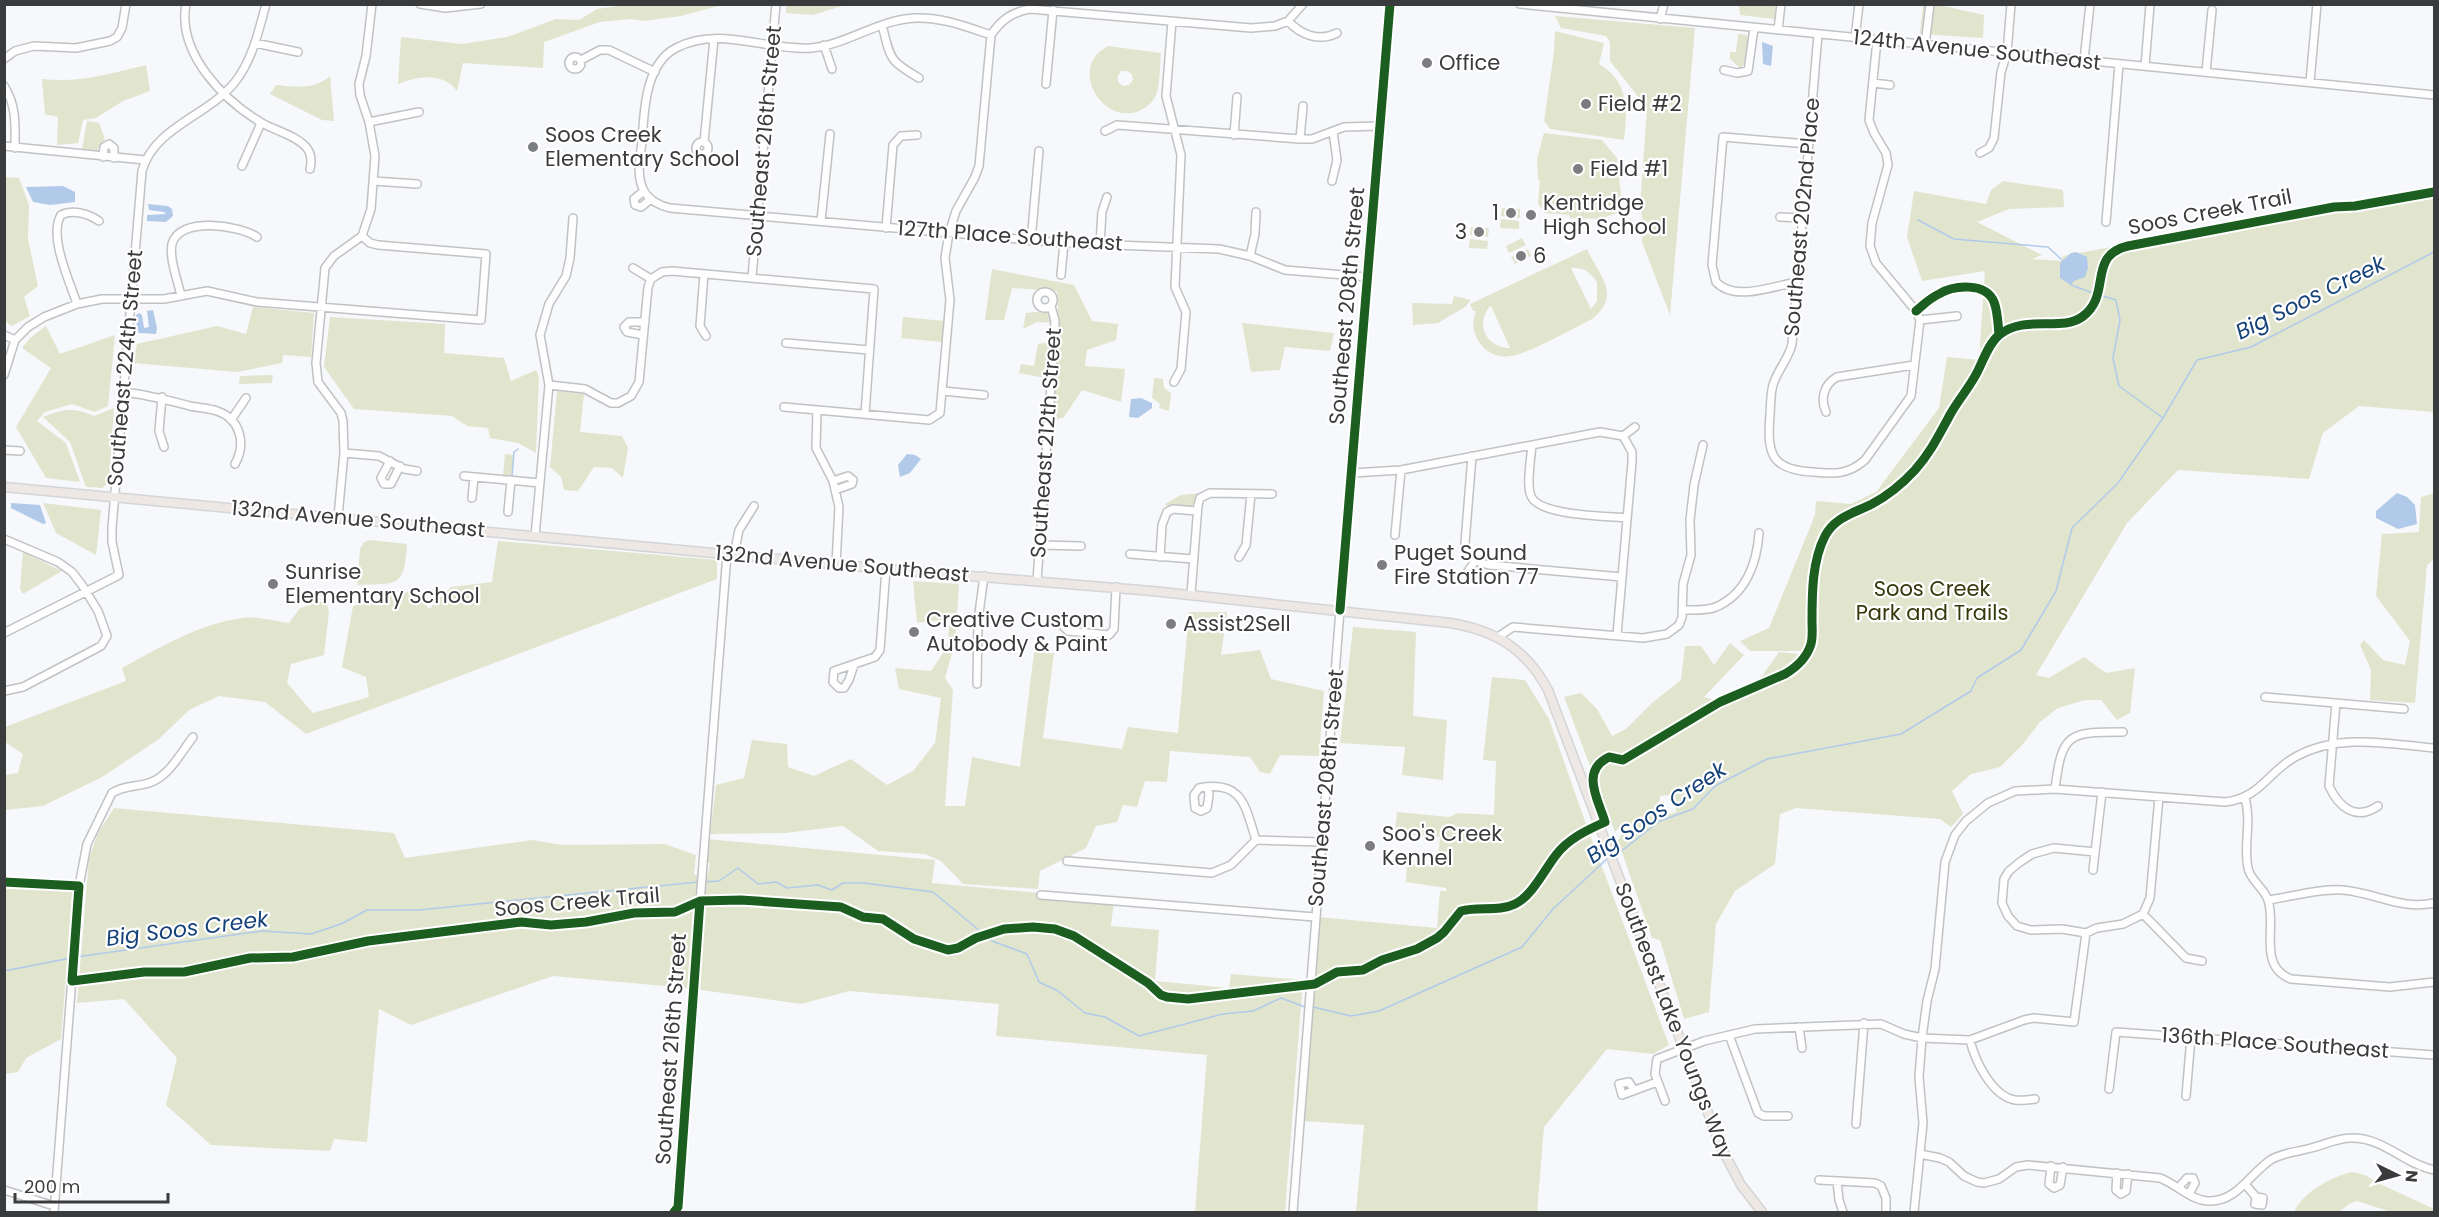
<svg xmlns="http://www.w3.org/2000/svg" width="2439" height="1217" font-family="Poppins,sans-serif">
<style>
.green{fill:#e1e5ce;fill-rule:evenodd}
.water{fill:#b1caea}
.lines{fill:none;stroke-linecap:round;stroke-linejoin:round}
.stream{stroke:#b1caea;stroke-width:1.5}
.minor-casing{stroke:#c0c2c4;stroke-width:10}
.major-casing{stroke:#d4d5d7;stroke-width:11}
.minor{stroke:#fefefe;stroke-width:7}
.major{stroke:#eee8e5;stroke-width:8}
.cycleway-casing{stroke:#fff;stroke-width:13}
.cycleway{stroke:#1b5e20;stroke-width:9}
.poi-dot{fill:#7c7d80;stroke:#fff;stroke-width:2}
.labels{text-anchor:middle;stroke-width:4.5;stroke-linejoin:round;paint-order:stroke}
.street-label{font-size:21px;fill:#3a3b3d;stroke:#fff}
.poi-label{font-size:21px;fill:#3a3b3d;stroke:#fff;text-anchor:start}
.park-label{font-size:21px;fill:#36380c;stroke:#fff}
.water-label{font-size:22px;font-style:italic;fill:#154279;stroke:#fff}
</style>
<rect width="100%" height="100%" fill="#f6f8fb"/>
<path class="green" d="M632,4L722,5L681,16L644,21L631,19L600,22L544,42L543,68L463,63L457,91C442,72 419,76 398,84L401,37L462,44L507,37L556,19L579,20L597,9Z
M786,5V4L845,5L813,15L786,13Z
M1739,5H1776L1775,19L1740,15Z
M1923,5H1939L1984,15L1983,38L1920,34Z
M1555,16L1695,28L1670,315L1642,242L1643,222L1640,207L1647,108L1610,61V42L1606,36L1561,28Z
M1555,31L1604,43L1599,64C1630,83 1627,109 1624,140L1550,129L1544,121L1554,52Z
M1738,34L1747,35L1748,38L1745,63L1740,68L1730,59V52H1736Z
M1108,46L1161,53C1160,64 1160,86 1156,95C1153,102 1146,108 1139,111C1107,124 1075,80 1097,54C1100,51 1105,48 1108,46ZM1121,71H1127L1132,74L1133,80L1129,85L1123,86L1118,82V76Z
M146,65L150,91L123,101L96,118L83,120L78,143L57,145L58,117L45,114L42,79C80,83 109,74 146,65Z
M330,76L334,121L322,120L270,94L276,85C295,87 315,90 330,76Z
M87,121L99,123L105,139L97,150L82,149Z
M1544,133L1602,140L1617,158L1621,196L1620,212L1599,219L1570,218L1569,215L1545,213L1538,204L1540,180H1538L1537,159Z
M5,177L19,178L29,205L28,239L38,286L24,297L30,316L12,326L5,321Z
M2003,181L2063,190L2064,207L2009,209L1977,222L2042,255L2032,259L2062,261L2063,256L2434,186V418L2433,412L2359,406L2323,433L2309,479L2178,470L2127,523L2036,675L2049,678L2084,657L2106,673L2135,668L2130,713L2117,720L2101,700H2085L2058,708L2040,722L2023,744L2000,767L1971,774L1952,791L1963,814L1951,827L1940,819L1796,808L1780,814L1775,864L1735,891L1716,924L1709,1012L1684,1019L1660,940L1652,938L1618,841L1625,827L1624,823L1615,832L1564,697L1581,693L1597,709L1612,736L1626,729L1652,703L1681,680L1685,646H1701L1714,665L1730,643L1744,655L1704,697L1719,701L1762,676L1779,652L1800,654L1801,651H1750L1740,641L1769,628L1815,515L1816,501L1851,504L1876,492L1939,408L1947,357L1979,360L1985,271L1922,281L1907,237L1914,191L1986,204L1991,190ZM1670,795L1677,812L1658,816L1660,796Z
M1502,208L1520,209V218L1501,216Z
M1501,219L1519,221V229L1500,228Z
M1471,227L1489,228L1488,237L1470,235Z
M1522,238L1526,245L1509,253L1506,246Z
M1470,239L1488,241L1487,249L1469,248Z
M1528,249L1531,256L1515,264L1511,257Z
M1587,249C1598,275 1623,294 1592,319C1574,328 1528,354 1511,356C1498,358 1486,353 1479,342C1472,331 1472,322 1476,311H1473L1470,304ZM1571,268C1583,267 1590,272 1597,282V301L1591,309ZM1490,306H1491L1510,348C1486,348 1475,324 1490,306Z
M992,269L1074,285L1092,321L1118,324L1116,340L1087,350L1085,366L1125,369L1121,402L1082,390L1064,417L1053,421L1055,380L1019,373L1021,364L1034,366L1038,344L1057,341L1058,323L1037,322L1023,329L1026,313L1058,310L1057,291L1012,288L1004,320H985Z
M1454,296L1471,300L1465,307L1438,323L1413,325L1412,303L1452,304Z
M253,307L314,313L311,357L283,355L282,363L237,372L133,363L137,344L217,326L246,334Z
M330,317L445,324L444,353L504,358L511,381L536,370L539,377L536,453L518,443L490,438L488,428L467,426L452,416L354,409L324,367Z
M903,317L944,321L942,342L901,338Z
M1242,323L1334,333L1330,351L1285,347L1280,370L1251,372Z
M46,326L60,354L115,335L108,406L95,412L72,404L45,412L37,421L66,443L80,482L46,478L16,427L51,368L22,348L31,337Z
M273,375L272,383L239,384L240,376Z
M1154,378L1163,379L1164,388L1171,393L1169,411L1159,408L1160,404L1152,398Z
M557,391L584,394L580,432L622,436L628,448L623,478L612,468L594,467L578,491L564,490L561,477L550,467Z
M114,408L109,482L102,488L86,487L70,442L43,417C64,409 73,407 94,416Z
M505,454L514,455L512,476L503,475Z
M1200,493L1192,506L1168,508L1165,504L1181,495Z
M2434,493V559L2427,565L2415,703L2370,700L2371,670L2360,645L2364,640L2383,660L2405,665L2410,641L2376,596L2382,534L2419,532L2421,497Z
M43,503L101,510L96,555L56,533Z
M370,540L407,544C404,589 398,583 357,585L360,549L364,542Z
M498,541L717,560V579L306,734L265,702L219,696L189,710L159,739L102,777L43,806L5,810V775L18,773L23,754L5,742V727L126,681L122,668C159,648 200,623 243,618C257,616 275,621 289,623L300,608L326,600L329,612L324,655L291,664L287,683L313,713L369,697L366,677L342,667L353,606L415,590L429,609L451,587L492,582Z
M23,552L62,571L23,594L20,589Z
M913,581L959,584L955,643L945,678L953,690L945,806H965L972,757L1020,767L1034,652L1054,653L1043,738L1122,749L1128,727L1178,733L1189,612H1227L1221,655L1260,650L1271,679L1324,691L1319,756L1280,755L1270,774L1260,772L1250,757L1170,751L1167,782L1145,781L1137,807L1123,805L1117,822L1096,826L1086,848L1040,871L1038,889L963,884L941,861L925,854L878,851L843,826L785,833L710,834L716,785L744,778L752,740L787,744L788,767L814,776L851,759L887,785L913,771L935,743L941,698L899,689L895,668L931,671L947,647L950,619L917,623Z
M1353,627L1416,632L1413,716L1447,720L1443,780L1402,775L1405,747L1340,743Z
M1492,677L1525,680L1549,719L1587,827L1669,1045L1653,1054L1607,1049L1544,1127L1537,1212H1356L1364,1125L1303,1121L1318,917L1437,928L1440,891H1446V888L1406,882L1407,864L1437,866L1440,837L1395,833L1397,812L1449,817L1458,813L1494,815L1496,761L1483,760Z
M114,808L394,833L405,858L532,840L563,845L665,844L696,855L694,875L708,874L710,863H705L707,839L935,860L932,883L1114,900L1111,926L1159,930L1155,981L1229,988L1231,974L1303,980L1285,1212H1195L1207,1055L996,1036L999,1004L849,991L801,1004L687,988L553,976L411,1025L379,1009L367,1142L334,1139L330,1151L211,1145L166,1105L177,1058L124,999L77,1003L89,858L98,833Z
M5,876L73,883L61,1039L26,1058L18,1072L5,1074Z
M2352,1172L2365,1175L2378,1183L2434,1209V1212H2391L2357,1201L2349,1204L2339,1212H2294C2303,1192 2331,1177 2352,1172Z"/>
<path class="water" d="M1762,42L1773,46L1771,66L1763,64Z
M63,186L75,192V202L50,205L33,202L26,187Z
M148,204L168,206L172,209L173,216L166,222L147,221V215L166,214L164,212L149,210Z
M2076,252L2087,257L2088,268L2085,277L2074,281L2071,285L2060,278V263L2071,253Z
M153,310L157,328L156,334L139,333L137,328L136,315L139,313L142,315L144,328L149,327L147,311Z
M1141,398L1152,403V408L1138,418L1129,417L1131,399Z
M907,454L915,455L921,459L910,473L900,477L898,465Z
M2397,493L2407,497L2415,505L2417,524L2398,529L2376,518V511Z
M11,503L40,505L46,523L43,524L11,508Z"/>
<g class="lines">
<path class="stream" d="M1918,220L1954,239L2048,247L2062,260
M2071,285L2093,293
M2103,296L2116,300L2120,320L2113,358L2119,386L2163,418
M512,476L514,452L518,449
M1616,855L1660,821L1693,809L1715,786L1767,759L1901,734L1971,691L1977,678L2021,650L2056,591L2072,528L2118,483L2163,418L2197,360L2251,347L2434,252
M703,882L719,881L738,868L758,884L776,882L787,888L818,885L832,890L843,883H864L933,892L992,941L1027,954L1039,982L1058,991L1085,1013L1105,1017L1139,1036L1223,1014L1253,1011L1281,998L1305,1007
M76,957L262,931L311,934L341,924L367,910H419L698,882
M4,971L71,958
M1313,1007L1351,1016L1379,1011L1522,947L1553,909L1608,858"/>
<g class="minor-casing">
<path id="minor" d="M186,4C177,53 223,100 262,123C276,131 295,135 306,147C312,154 312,161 310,169
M420,4L445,8L481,4
M1520,4L2434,95
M1660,19L1664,4
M1172,21L1166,96L1181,155L1175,287L1186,312L1181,369L1174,382
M1288,21L1303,4
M882,25C891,59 888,60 919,78
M1778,30L1781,4
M1337,33C1319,42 1301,35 1288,21L1275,26L1251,28L1030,9C1012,12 1001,20 991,35C967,27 942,17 916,18C879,19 847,45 811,48C766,51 719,25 676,48C645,64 644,111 642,142C640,158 636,176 644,191C649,200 660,206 670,208L1064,243L1219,249L1250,256L1285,270L1368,277
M1818,34L1792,344C1789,358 1779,368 1774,382C1770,391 1771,404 1770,414C1767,453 1770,470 1813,472C1834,474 1848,475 1865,460L1911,396L1920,320L1916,311L1876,263L1870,246L1872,223L1888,165L1886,153L1874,133L1869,120L1877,40
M1855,38L1859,4
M255,43L298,52
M824,45L832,69
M1925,45L1930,4
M569 63a6 6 0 1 1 12 0a6 6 0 1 1-12 0Z
M4,59L15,51L34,46L76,48L110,41L117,37L122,28L126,4
M581,60L600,50H609L655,72
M2084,60L2090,4
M2145,66L2150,5
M1724,70L1737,73L1748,71L1754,28
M2206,72L2212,10
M2310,82L2317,4
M1873,83L1890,85
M1046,84L1053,10
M4,86C17,106 15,126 15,148
M369,122L419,112
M1105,131L1117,125L1300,139H1312L1344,127L1380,126
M1234,135L1237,97
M1300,139L1303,106
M696 148a6 6 0 1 1 12 0a6 6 0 1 1-12 0Z
M704,142L714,39
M4,146L145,160
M1980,153L1989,148L1994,138L2001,72L2007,53L2011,4
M103,157L104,147L109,144L114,148V158
M242,166L261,123
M374,181L417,184
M1332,181L1337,160L1333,132
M644,191L634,199L635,205L641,207L651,199
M1780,217L1802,218
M821,221L830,134
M2106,222L2119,64
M886,228L893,145L901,136L917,135
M1031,241L1039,151
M1100,244L1102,212L1107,197
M1250,256L1255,234L1256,212
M633,268L651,279
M704,274L700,326L706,336
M1061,275L1064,243
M752,277L776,4
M651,279L662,272L672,271L874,289L865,414
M1797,282C1773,286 1735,302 1716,282L1712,265L1723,137L1808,144
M1037 300a8 8 0 1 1 16 0a8 8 0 1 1-16 0Z
M181,296C178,281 169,259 172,244C179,216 239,225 257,237
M77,304C70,282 48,236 61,215C73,209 89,214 99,221
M1920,320L1957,316
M4,335L15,340
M643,335L627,332L624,327L629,322H645
M786,343L869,350
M4,375L15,340L28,327L44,317L77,304L102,299H164L207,291L257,302L481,320L486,254L378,245L370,243L362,236
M549,385L585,389L611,403H618L631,396L639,382L648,287L651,279
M943,391L984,395
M122,392C146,394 167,400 190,406C199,408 209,408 217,411C241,419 246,444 235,464
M162,397L159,431L164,447
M784,407L929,420L940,413L950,300L945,258L949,233L956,211L975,177L979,166L991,35
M817,410L816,448L833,481L839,507L836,564
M1826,412C1820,399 1824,384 1837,377L1914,365
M231,420L246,398
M1623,436L1635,427
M1532,445C1531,458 1526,485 1531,496C1539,516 1606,516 1627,518
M4,450L20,451
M344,453L379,456L404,469L417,471
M390,461L381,478L384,484H391L400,466
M1352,473L1401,470L1600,432L1623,436
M464,476L540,483
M833,481L848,476L853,480L852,484L835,490
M472,498L474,477
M508,512L511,480
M338,517L344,453L343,421L341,413L318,382L316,363L325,268L334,256L362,236L371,209L375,156L369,122L360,95L359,84L366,56L372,4
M1395,535L1401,470
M535,536L549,385L540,335L549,304L566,276L570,258L573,218
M4,539L58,562L72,572L82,585L98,611L107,636L101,646L23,687L4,691
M1040,545L1081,546
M1130,554L1193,559
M734,555L739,530L754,506
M1160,557L1162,525L1167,512L1173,509L1197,511
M1239,557L1246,545L1251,494
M1475,561L1489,565L1622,577
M1464,577L1475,561L1467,553L1465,543L1472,456
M1037,581L1053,358L1055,321L1051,306
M1191,594L1198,505L1200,498L1210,493L1272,494
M1683,610C1694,610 1706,611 1716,607C1746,594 1757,563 1759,533
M1063,626L1068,631L1109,635L1114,629L1116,587
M4,633L119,575L112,542V528L142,171C154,127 208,116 235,82C252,61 259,30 266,4
M1617,635L1632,462V452L1623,436
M1498,637L1513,627L1643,638L1667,634L1679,625L1682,617L1683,584L1691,555L1690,520L1694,485L1703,445
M854,665L849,680L844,688H839L833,682L834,671L875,657L880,650L886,569
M977,684L978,621L984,576
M2265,697L2404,709
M2336,703L2329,786C2339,808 2356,821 2378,806
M1208,787L1209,795L1207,808L1201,811L1195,808L1194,795L1199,788C1243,780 1245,806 1256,840
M2055,789C2062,733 2068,732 2123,732
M2245,798C2252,822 2243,845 2248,868C2250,880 2264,888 2268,900C2277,926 2257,966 2291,979L2390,987L2434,982
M1256,840L1321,842
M2095,852L2054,848L2032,854L2020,862L2009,871L2004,879L2002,903L2008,916L2017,926L2031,930L2062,929L2086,933L2097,928L2123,924L2143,914L2150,898L2159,797
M1067,861L1212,873L1231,865L1256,840
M2093,870L2102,792
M1041,895L1315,917
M2268,900C2290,897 2321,888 2343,890C2376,893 2400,910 2434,903
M2143,914L2186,958L2202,961
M1799,1027L1802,1048
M1729,1035L1758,1113L1764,1116H1788
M1970,1040C1975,1061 1992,1096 2015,1100C2022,1101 2029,1100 2035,1099
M2109,1089L2116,1032L2434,1055
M1634,1090L1629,1082L1619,1084L1622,1095L1657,1082
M2186,1096L2191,1037
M1665,1101L1655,1074L1657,1059L1704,1041L1755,1029L1881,1024L1904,1034L1922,1038L1970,1040L2024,1020L2034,1018L2074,1022L2086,933
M1856,1124L1864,1023
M1920,1154L1940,1158L1949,1162L1964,1176L1977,1182L1984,1183L1999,1179L2016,1167L2028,1165L2160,1178C2176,1184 2192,1201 2209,1201C2237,1202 2251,1172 2272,1159C2285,1152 2298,1152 2311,1148C2324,1145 2337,1138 2351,1138C2383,1137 2404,1164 2434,1170
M2051,1166L2049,1184L2054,1188L2060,1185L2063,1167
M2117,1173L2116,1190L2121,1194L2126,1191L2128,1174
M1819,1180L1875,1183L1881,1186L1886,1198V1212
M1837,1181L1839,1200L1843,1212
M2245,1184L2256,1197L2263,1198L2262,1205L2255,1204L2256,1197
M2179,1187L2187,1178H2193L2195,1183L2189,1194
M4,1190L54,1206
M677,1200L727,554
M54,1212L79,886L87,844L112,793C123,786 133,787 145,784C167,780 180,754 193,737
M1293,1212L1340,610
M1914,1212L1923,1123L1919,1077L1922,1038L1927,1001L1935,969L1945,862L1955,835L1966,821L1988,803L2015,791L2055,789L2225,802C2261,798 2268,771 2297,756C2340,733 2389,744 2434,748"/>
</g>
<g class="major-casing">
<path id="major" d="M4,487L886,569L1152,591L1450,623C1495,630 1526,649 1548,690L1721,1147L1741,1185L1762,1212
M1340,610L1390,4"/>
</g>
<use href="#minor" class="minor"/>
<use href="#major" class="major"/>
<g class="cycleway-casing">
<path id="cycleway" d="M1916,311C1923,305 1930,298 1939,294C1954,285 1986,282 1994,302C1998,312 1998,325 1999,335
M1340,610L1390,4
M4,882L79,886L72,981L144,972H184L250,958L293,957L368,941L521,922L551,925L586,922L634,913L675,912L700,901L741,900L841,907L863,917L883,919L914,939L948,950L958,948L976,938L1004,929L1033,927L1055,929L1074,936L1148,983L1161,995L1167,997L1188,999L1315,984L1337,972L1363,970L1382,960L1417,949L1437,938L1444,932L1461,911C1478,906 1499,912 1515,904C1532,896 1545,869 1556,855C1568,839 1587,830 1605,822C1598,799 1580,771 1609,757L1623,760L1720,702L1785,674C1797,667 1807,657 1811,644C1813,636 1812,629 1812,621C1812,594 1812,561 1825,536C1835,517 1854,513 1872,504C1887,496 1904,482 1915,470C1931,452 1940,433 1951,413C1958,401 1967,390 1974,378C1982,365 1987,345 1999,335C2025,314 2061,332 2082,317C2113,295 2086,256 2128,246L2334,207L2355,206L2434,192
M674,1212L678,1207L700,901"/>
</g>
<use href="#cycleway" class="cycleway"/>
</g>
<g class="poi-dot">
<circle cx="1427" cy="63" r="6"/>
<circle cx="1586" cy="104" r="6"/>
<circle cx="533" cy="147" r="6"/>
<circle cx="1578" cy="169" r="6"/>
<circle cx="1511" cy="213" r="6"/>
<circle cx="1531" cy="215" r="6"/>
<circle cx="1479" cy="232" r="6"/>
<circle cx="1521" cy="256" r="6"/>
<circle cx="1382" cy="565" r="6"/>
<circle cx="273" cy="584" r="6"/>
<circle cx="1171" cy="624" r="6"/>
<circle cx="914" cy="632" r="6"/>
<circle cx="1370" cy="846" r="6"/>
</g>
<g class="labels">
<g class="street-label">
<text transform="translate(1977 50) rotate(6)" y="7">124th Avenue Southeast</text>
<text transform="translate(764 141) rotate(-85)" y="7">Southeast 216th Street</text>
<text transform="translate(2210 212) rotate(-11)" y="7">Soos Creek Trail</text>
<text transform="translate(1802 217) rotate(-85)" y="7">Southeast 202nd Place</text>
<text transform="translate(1010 236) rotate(4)" y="7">127th Place Southeast</text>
<text transform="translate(1347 306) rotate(-85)" y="7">Southeast 208th Street</text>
<text transform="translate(125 368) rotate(-85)" y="7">Southeast 224th Street</text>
<text transform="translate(1046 443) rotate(-86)" y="7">Southeast 212th Street</text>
<text transform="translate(358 519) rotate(5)" y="7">132nd Avenue Southeast</text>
<text transform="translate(842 564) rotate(5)" y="7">132nd Avenue Southeast</text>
<text transform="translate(1326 788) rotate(-85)" y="7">Southeast 208th Street</text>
<text transform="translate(577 902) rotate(-5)" y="7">Soos Creek Trail</text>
<text transform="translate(1674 1021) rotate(69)" y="7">Southeast Lake Youngs Way</text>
<text transform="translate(2275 1043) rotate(4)" y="7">136th Place Southeast</text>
<text transform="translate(671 1049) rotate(-86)" y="7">Southeast 216th Street</text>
</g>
<g class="poi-label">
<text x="1439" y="70">Office</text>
<text x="1598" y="111">Field #2</text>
<text x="545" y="142">Soos Creek<tspan x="545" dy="24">Elementary School</tspan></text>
<text x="1590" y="176">Field #1</text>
<text x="1543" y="210">Kentridge<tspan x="1543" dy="24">High School</tspan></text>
<text x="1499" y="220" text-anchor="end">1</text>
<text x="1467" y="239" text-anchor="end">3</text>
<text x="1533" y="263">6</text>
<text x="1394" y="560">Puget Sound<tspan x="1394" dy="24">Fire Station 77</tspan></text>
<text x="285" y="579">Sunrise<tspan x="285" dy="24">Elementary School</tspan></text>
<text x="926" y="627">Creative Custom<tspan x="926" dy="24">Autobody &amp; Paint</tspan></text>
<text x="1183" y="631">Assist2Sell</text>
<text x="1382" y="841">Soo's Creek<tspan x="1382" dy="24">Kennel</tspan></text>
</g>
<g class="park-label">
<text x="1932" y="596">Soos Creek<tspan x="1932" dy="24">Park and Trails</tspan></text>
</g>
<g class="water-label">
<text transform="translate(2310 297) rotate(-26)" y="8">Big Soos Creek</text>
<text transform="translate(1656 812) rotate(-34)" y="8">Big Soos Creek</text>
<text transform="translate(187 928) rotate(-7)" y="8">Big Soos Creek</text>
</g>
</g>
<rect width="2439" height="1217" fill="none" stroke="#3a3b3d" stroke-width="12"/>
<g transform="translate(2397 1175) rotate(95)" stroke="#ffffff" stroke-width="4.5" paint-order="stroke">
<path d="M0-4.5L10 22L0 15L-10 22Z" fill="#3a3b3d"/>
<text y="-9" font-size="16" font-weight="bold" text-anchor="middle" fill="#3a3b3d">N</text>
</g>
<path d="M15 1193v9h153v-9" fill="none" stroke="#3a3b3d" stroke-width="3"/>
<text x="24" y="1193" font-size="18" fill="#3a3b3d" stroke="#ffffff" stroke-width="4.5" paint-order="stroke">200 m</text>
</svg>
